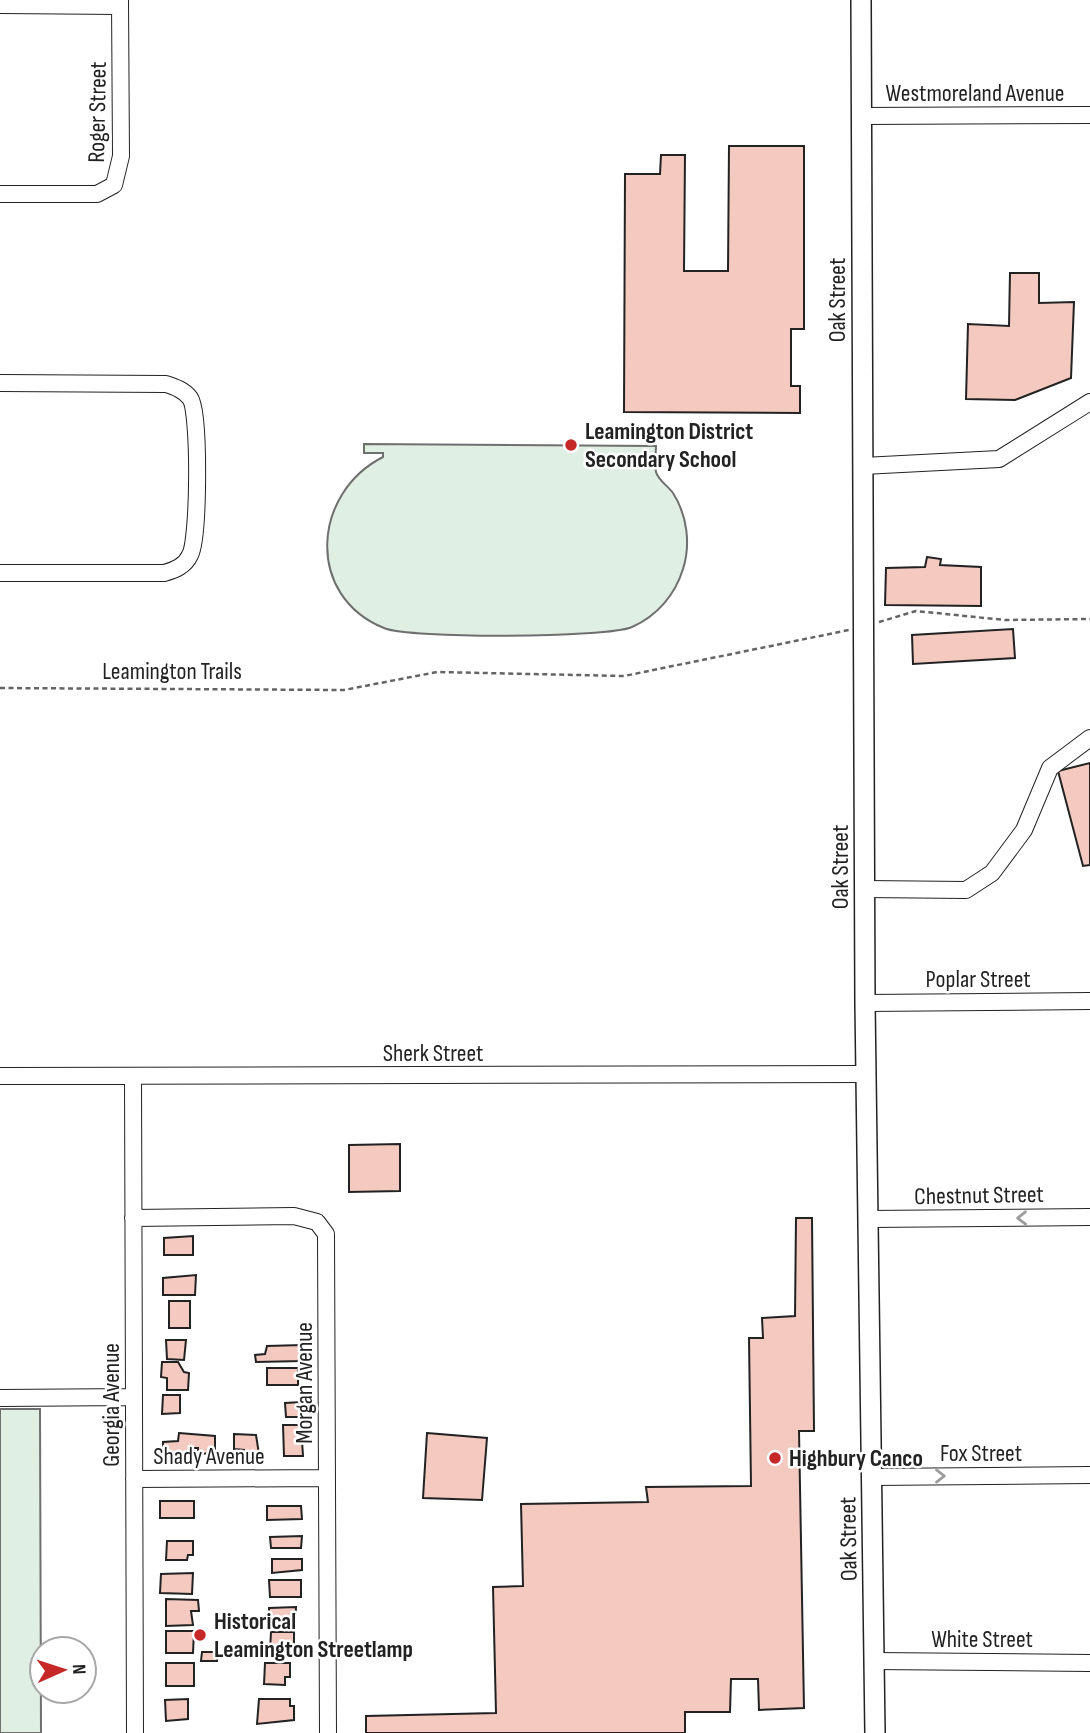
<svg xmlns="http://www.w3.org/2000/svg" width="1090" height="1733" font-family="'Sofia Sans Condensed',sans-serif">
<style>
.green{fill:#e0efe3;stroke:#6f6f6f;stroke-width:2}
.building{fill:#f3c9c0;stroke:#222;stroke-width:2}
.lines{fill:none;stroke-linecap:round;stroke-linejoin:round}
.minor-casing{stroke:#222;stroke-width:18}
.major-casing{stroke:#222;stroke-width:22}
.path{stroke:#646464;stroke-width:2.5;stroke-dasharray:5 3.5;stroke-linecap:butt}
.minor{stroke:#fff;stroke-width:16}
.major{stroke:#fff;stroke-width:19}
.oneway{stroke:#9c9c9c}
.poi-dot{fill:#c62828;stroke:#fff;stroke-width:2.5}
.labels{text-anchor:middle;stroke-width:5;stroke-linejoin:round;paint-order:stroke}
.street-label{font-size:24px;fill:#222;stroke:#fff}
.poi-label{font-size:24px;font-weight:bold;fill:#222;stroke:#fff;text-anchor:start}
</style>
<rect width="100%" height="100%" fill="#fff"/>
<path class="green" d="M364,444L656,446C656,453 654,465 656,472C658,480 668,486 673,493C687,515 691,544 683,569C675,595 657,616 632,627C607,638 409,639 384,628C305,596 312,493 383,457V453H364Z
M0,1409H40L41,1733H0Z"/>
<path class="building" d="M729,146H804V329H791V386H800V413L624,412L625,174H660L661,155H685L684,271H728Z
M1010,273H1039V303L1074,302L1071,378L1015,400L966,399L968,324L1009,326Z
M927,557L941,559L940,565L981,567V606L885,605L886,568L925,567Z
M1013,629L1015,658L913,664L912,635Z
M1090,763V865L1083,866L1058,771Z
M400,1144V1191L349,1192V1145Z
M796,1218H812L814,1431H799L804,1708L759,1710L758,1679H731L730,1712H685V1733H366V1716L496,1713L493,1587L523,1586L521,1504L648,1502L646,1487L751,1486L749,1338H763L762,1318L795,1316Z
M796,1218H812L814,1431H799L804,1708L759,1710L758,1679H731L730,1712H685V1733H366V1716L496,1713L493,1587L523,1586L521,1504L648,1502L646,1487L751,1486L749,1338H763L762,1318L795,1316Z
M193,1236V1255H164V1238Z
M196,1275L195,1295H163V1278Z
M169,1301H190V1328H169Z
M166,1340H186L184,1360L167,1359Z
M302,1345V1361L256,1362L255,1355L265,1354L267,1346Z
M162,1362H178L184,1372L189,1373L188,1390H167V1378L161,1377Z
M267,1368H298V1385H267Z
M163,1395H180V1413L162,1414Z
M302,1402V1417H286L285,1403Z
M283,1425H301L303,1456H284Z
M179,1433L215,1436V1453L198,1454V1448H193L192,1454L163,1453V1442L178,1441Z
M427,1433L487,1438L482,1500L423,1498Z
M234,1434L256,1435L259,1454L255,1460H245L244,1450L234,1449Z
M160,1501H194V1518H160Z
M267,1506H301L302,1519L267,1520Z
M302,1536L301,1548H271L270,1537Z
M167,1541H193V1555H188L187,1560H166Z
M272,1559H302V1570L272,1573Z
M193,1573L192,1594L160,1593L161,1574Z
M269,1580H301V1597H270Z
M166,1599L198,1600L199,1611H191L193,1625L166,1626Z
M296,1607L295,1626H269V1608Z
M166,1631H194L193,1653H166Z
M271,1632H294V1650H270Z
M202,1652H217V1661H201Z
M166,1663H194V1686H166Z
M265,1663H290V1677H285V1685L264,1684Z
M188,1699V1719L166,1721L165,1700Z
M259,1699H290V1706H294V1720L257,1724Z"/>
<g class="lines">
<g class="minor-casing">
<path id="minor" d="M0,5L120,6
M861,116L1090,115
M0,194H97L114,185L121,156L120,0
M0,383L166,384C175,387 184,390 190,398C200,411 199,539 190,555C185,566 175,570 164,573H0
M863,466L999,459L1090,402
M865,889L966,890L992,873L1024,830L1050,768L1090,738
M865,1003L1090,1001
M0,1076L866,1074
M133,1076L135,1733
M133,1218L294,1216L317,1222L326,1234L328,1733
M868,1219L1090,1217
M0,1398L134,1397
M872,1477L1090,1475
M134,1479L327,1478
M874,1661L1090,1663"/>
</g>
<g class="major-casing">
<path id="major" d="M861,0L865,1003L875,1733"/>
</g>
<path class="path" d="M879,622L916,611L1005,620L1090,619
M0,688L344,690L437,672L624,676L849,630"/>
<use href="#minor" class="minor"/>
<use href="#major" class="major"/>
</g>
<defs><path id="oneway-chevron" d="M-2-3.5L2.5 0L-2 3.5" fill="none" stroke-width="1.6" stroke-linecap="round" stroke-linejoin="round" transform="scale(1.75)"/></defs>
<g class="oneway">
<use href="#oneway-chevron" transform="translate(1022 1218) rotate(179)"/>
<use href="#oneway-chevron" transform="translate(940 1476)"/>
</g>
<g class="poi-dot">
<circle cx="571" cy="445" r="7"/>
<circle cx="775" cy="1458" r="7"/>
<circle cx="200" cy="1635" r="7"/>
</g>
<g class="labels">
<g class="street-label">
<text x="975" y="101">Westmoreland Avenue</text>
<text transform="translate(97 112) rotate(-89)" y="8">Roger Street</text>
<text transform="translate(837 300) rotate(-90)" y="8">Oak Street</text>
<text x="172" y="679">Leamington Trails</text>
<text transform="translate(840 867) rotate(-90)" y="8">Oak Street</text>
<text x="978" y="987">Poplar Street</text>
<text x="433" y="1061">Sherk Street</text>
<text transform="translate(979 1195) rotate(-1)" y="8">Chestnut Street</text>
<text transform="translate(304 1383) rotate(-90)" y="8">Morgan Avenue</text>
<text transform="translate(111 1405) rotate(-90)" y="8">Georgia Avenue</text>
<text x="981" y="1461">Fox Street</text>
<text x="209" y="1464">Shady Avenue</text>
<text transform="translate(848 1539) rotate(-91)" y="8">Oak Street</text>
<text x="982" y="1647">White Street</text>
</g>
<g class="poi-label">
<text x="585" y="439">Leamington District<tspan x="585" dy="28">Secondary School</tspan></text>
<text x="789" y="1466">Highbury Canco</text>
<text x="214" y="1629">Historical<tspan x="214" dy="28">Leamington Streetlamp</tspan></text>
</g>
</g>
<g transform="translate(63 1670) rotate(87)"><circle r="33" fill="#ffffff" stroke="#a7a7a7" stroke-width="2"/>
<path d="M0-5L12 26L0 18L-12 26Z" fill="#c62828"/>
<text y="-10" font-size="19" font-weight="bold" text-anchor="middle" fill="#222222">N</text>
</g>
</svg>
